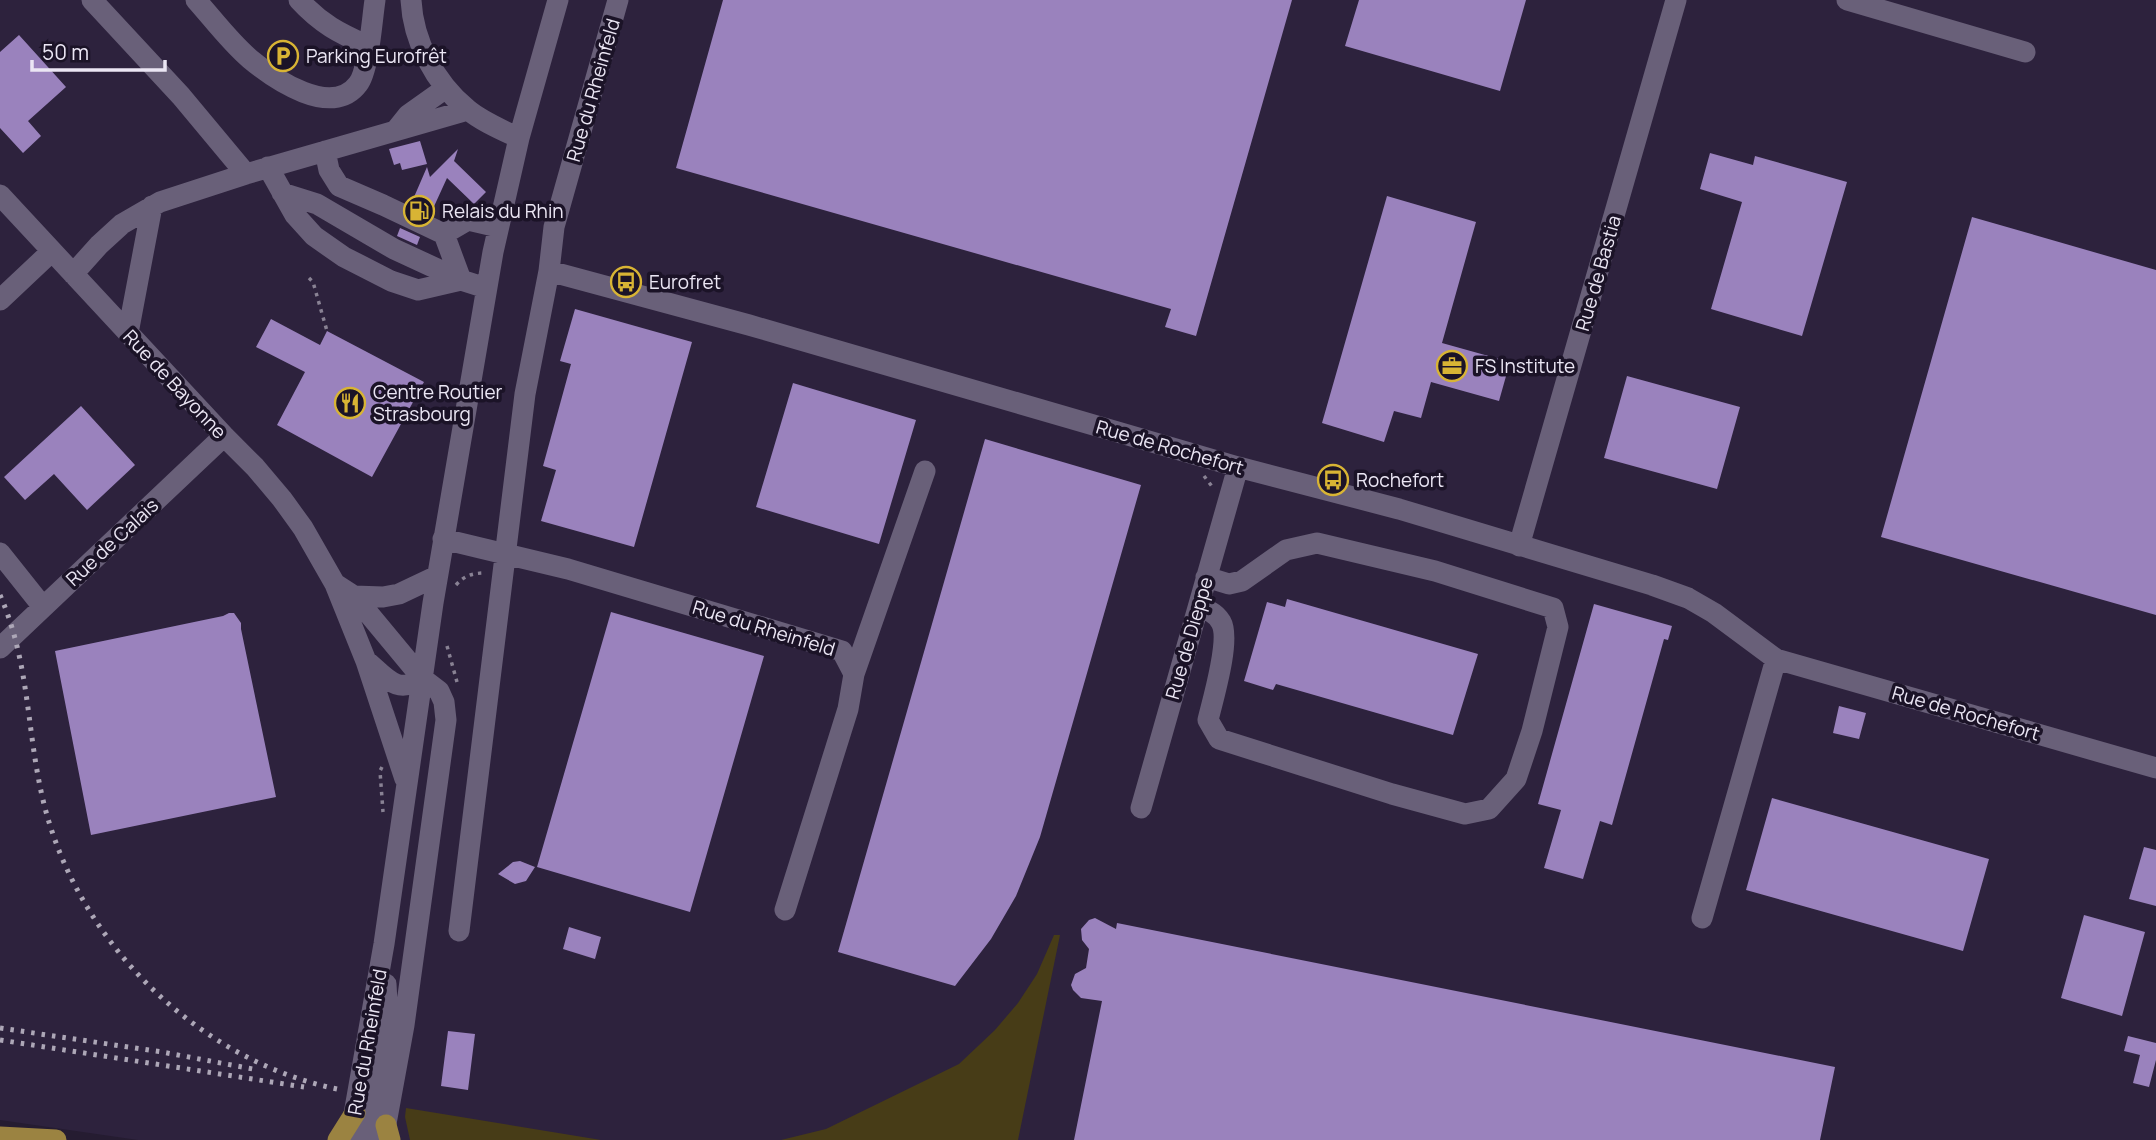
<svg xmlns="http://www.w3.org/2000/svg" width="2156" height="1140" font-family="Manrope,sans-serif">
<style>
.built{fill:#2d223d}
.green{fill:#473c17}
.building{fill:#9a82bd}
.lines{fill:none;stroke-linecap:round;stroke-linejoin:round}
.path{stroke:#898294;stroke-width:3.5;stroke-dasharray:3.5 5;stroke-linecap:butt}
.minor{stroke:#696079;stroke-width:21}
.major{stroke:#9b8341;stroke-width:21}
.rail{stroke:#ada7b7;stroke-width:5;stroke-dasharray:3.5 7;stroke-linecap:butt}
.labels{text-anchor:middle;stroke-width:7;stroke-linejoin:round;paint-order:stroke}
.poi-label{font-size:19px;fill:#ebe6f4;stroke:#1b1327;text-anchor:start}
.street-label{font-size:19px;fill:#ebe6f4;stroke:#1b1327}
</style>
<rect width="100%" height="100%" fill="#251c31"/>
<path class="built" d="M0,0H2156V1140H138L0,1120Z"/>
<path class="green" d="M1054,935H1060L1018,1140H781L826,1129L959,1064L995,1030L1018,1003L1037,974Z
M406,1108L601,1140H410L405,1117Z"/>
<path class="building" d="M723,0H1292L1196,336L1165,327L1171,309L676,168Z
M1359,0H1526L1500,91L1345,46Z
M19,35L66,87L28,121L41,136L23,153L0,128V52Z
M420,141L427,164L402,170L400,163L394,165L389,149Z
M458,149L454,161L486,192L474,204L447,178L431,213L411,204L427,167L430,177Z
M1710,153L1753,165L1755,156L1847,182L1802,336L1711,309L1742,202L1700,189Z
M1387,196L1476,222L1442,343L1510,362L1499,401L1431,382L1421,418L1394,411L1384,442L1322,423Z
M1972,217L2156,270V615L1881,537Z
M400,228L420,237L417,245L397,236Z
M575,309L692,342L634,547L541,521L556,470L543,466L571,364L560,361Z
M271,319L320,345L327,331L424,382L372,477L277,425L305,372L256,347Z
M1627,376L1740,407L1717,489L1604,458Z
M793,383L916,420L879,544L756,507Z
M81,406L135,465L87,510L54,474L25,500L4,477Z
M985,439L1141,485L1040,837L1016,896L991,939L955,986L838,952Z
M1287,599L1478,654L1453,735L1276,684L1273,690L1244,681L1267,602L1285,607Z
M1594,604L1672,626L1668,640L1664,639L1612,825L1600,821L1583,879L1544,868L1561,810L1538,804Z
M611,612L764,656L690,912L537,867Z
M229,613H234L241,623V629L276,797L91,835L55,651L223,616Z
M1839,706L1866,713L1859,739L1833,733Z
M1772,798L1989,859L1963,951L1746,890Z
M2144,847L2156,850V906L2129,899Z
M520,861L535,867L526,881L515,884L498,874L513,862Z
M2084,915L2145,932L2122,1016L2061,998Z
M1095,918L1116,929L1117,923L1835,1067L1820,1140H1074L1102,1001L1081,998L1073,990L1071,985L1075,974L1086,968L1089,949L1082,940L1081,929L1089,920Z
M569,927L601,937L595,959L563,949Z
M448,1031L475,1034L468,1090L441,1086Z
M2128,1036L2156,1043V1060L2149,1087L2133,1083L2140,1055L2124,1051Z"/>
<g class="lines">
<path class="path" d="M309,278L313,282L327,331
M1204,476L1214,489
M456,585C465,575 473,573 486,573
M447,646L457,682
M382,767L380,771L383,812"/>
<path class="minor" d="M92,0L181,96L246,174
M196,0C213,19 230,42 250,59C274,79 332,119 358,84C369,70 372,19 375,0
M299,0C321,24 339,33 368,46
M411,0C413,41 435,83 467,109C481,121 502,130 519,138
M1847,0L2025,52
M396,130L408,115L446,88
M325,151L329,170L339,186L383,205L444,234L461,280
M268,167L295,215L314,236L344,257L391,281L418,290L461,280L486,288
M282,193L317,204L394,249L461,280
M0,195L224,436L255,467L282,499L303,528L335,584L366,661L405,779
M444,234L468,220L498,227
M549,271L749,325L1238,467L1399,509L1652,585L1688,598L1714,613L1776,659L2156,768
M73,274L99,245L122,224L160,202L246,174L468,110
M0,300L52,251
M128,333L152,206
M443,539L568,569L842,651L854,674L848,709L785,910
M1519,546L1676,0
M0,553L43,607
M337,585L354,596L422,678L439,691L444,702L446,720L404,1025L383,1140
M354,596L383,597L399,594L437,576
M1198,608C1208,610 1215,612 1221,622C1231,639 1213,699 1208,720L1219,739L1392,794L1465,814L1489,809L1516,779L1532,731L1558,627L1553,608L1435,571L1317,543L1286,550L1242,581L1229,584L1206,577
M0,648L224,436
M369,663C387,679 398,695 422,678
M854,674L925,471
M1141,808L1238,467
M1702,918L1776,659
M459,931L525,394L549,271L554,227L618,0
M351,1131L384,944L433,603L493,252L519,138L558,0
M367,1140L388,1021L386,984"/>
<path class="major" d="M386,1125L390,1140
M0,1137L56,1140
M338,1140L355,1113"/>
<path class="rail" d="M0,595C31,666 26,735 45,808C81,946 201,1063 342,1090
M0,1028L162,1052L258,1070
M0,1040L304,1087"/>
</g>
<defs>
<g id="parking-ring" transform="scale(1.575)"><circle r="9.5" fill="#1b1327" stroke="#d8b434" stroke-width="1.5"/><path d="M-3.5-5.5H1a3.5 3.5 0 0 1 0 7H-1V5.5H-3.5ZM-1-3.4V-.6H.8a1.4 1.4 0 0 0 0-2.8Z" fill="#d8b434"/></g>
<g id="fuel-ring" transform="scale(1.575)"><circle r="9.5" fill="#1b1327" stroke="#d8b434" stroke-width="1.5"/><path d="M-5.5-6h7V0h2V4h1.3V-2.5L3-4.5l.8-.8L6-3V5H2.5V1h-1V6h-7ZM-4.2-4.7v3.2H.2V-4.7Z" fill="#d8b434"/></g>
<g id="bus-ring" transform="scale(1.575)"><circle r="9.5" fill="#1b1327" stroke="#d8b434" stroke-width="1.5"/><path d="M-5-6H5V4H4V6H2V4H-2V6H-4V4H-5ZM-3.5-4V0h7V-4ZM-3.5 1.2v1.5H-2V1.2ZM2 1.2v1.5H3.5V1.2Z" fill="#d8b434"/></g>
<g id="office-ring" transform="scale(1.575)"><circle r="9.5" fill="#1b1327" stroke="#d8b434" stroke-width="1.5"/><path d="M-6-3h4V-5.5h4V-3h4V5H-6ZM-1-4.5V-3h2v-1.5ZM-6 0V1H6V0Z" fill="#d8b434"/></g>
<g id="restaurant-ring" transform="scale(1.575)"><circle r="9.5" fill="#1b1327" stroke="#d8b434" stroke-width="1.5"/><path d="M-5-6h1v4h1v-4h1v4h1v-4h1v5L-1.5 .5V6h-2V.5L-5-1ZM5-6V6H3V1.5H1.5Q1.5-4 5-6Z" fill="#d8b434"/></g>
</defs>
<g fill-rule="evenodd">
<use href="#parking-ring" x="283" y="56"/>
<use href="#fuel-ring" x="419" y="211"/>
<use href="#bus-ring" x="626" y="282"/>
<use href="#office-ring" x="1452" y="366"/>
<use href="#restaurant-ring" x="350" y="403"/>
<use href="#bus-ring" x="1333" y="480"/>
</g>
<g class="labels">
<g class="poi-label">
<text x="306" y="63">Parking Eurofrêt</text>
<text x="442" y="218">Relais du Rhin</text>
<text x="649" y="289">Eurofret</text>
<text x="1475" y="373">FS Institute</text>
<text x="373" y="399">Centre Routier<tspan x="373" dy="22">Strasbourg</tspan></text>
<text x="1356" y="487">Rochefort</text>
</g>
<g class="street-label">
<text transform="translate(593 90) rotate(-74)" y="7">Rue du Rheinfeld</text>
<text transform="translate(1598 273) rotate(-74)" y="7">Rue de Bastia</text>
<text transform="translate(175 384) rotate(47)" y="7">Rue de Bayonne</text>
<text transform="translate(1170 447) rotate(16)" y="7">Rue de Rochefort</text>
<text transform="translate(112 542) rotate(-43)" y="7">Rue de Calais</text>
<text transform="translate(764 628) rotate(17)" y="7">Rue du Rheinfeld</text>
<text transform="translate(1189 638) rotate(-74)" y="7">Rue de Dieppe</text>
<text transform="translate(1966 713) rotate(16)" y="7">Rue de Rochefort</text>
<text transform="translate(367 1042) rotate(-80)" y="7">Rue du Rheinfeld</text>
</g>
</g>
<path d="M32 60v10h133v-10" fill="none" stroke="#ebe6f4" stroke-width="3.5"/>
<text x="42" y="60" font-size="21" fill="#ebe6f4" stroke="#1b1327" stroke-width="5" paint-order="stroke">50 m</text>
</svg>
